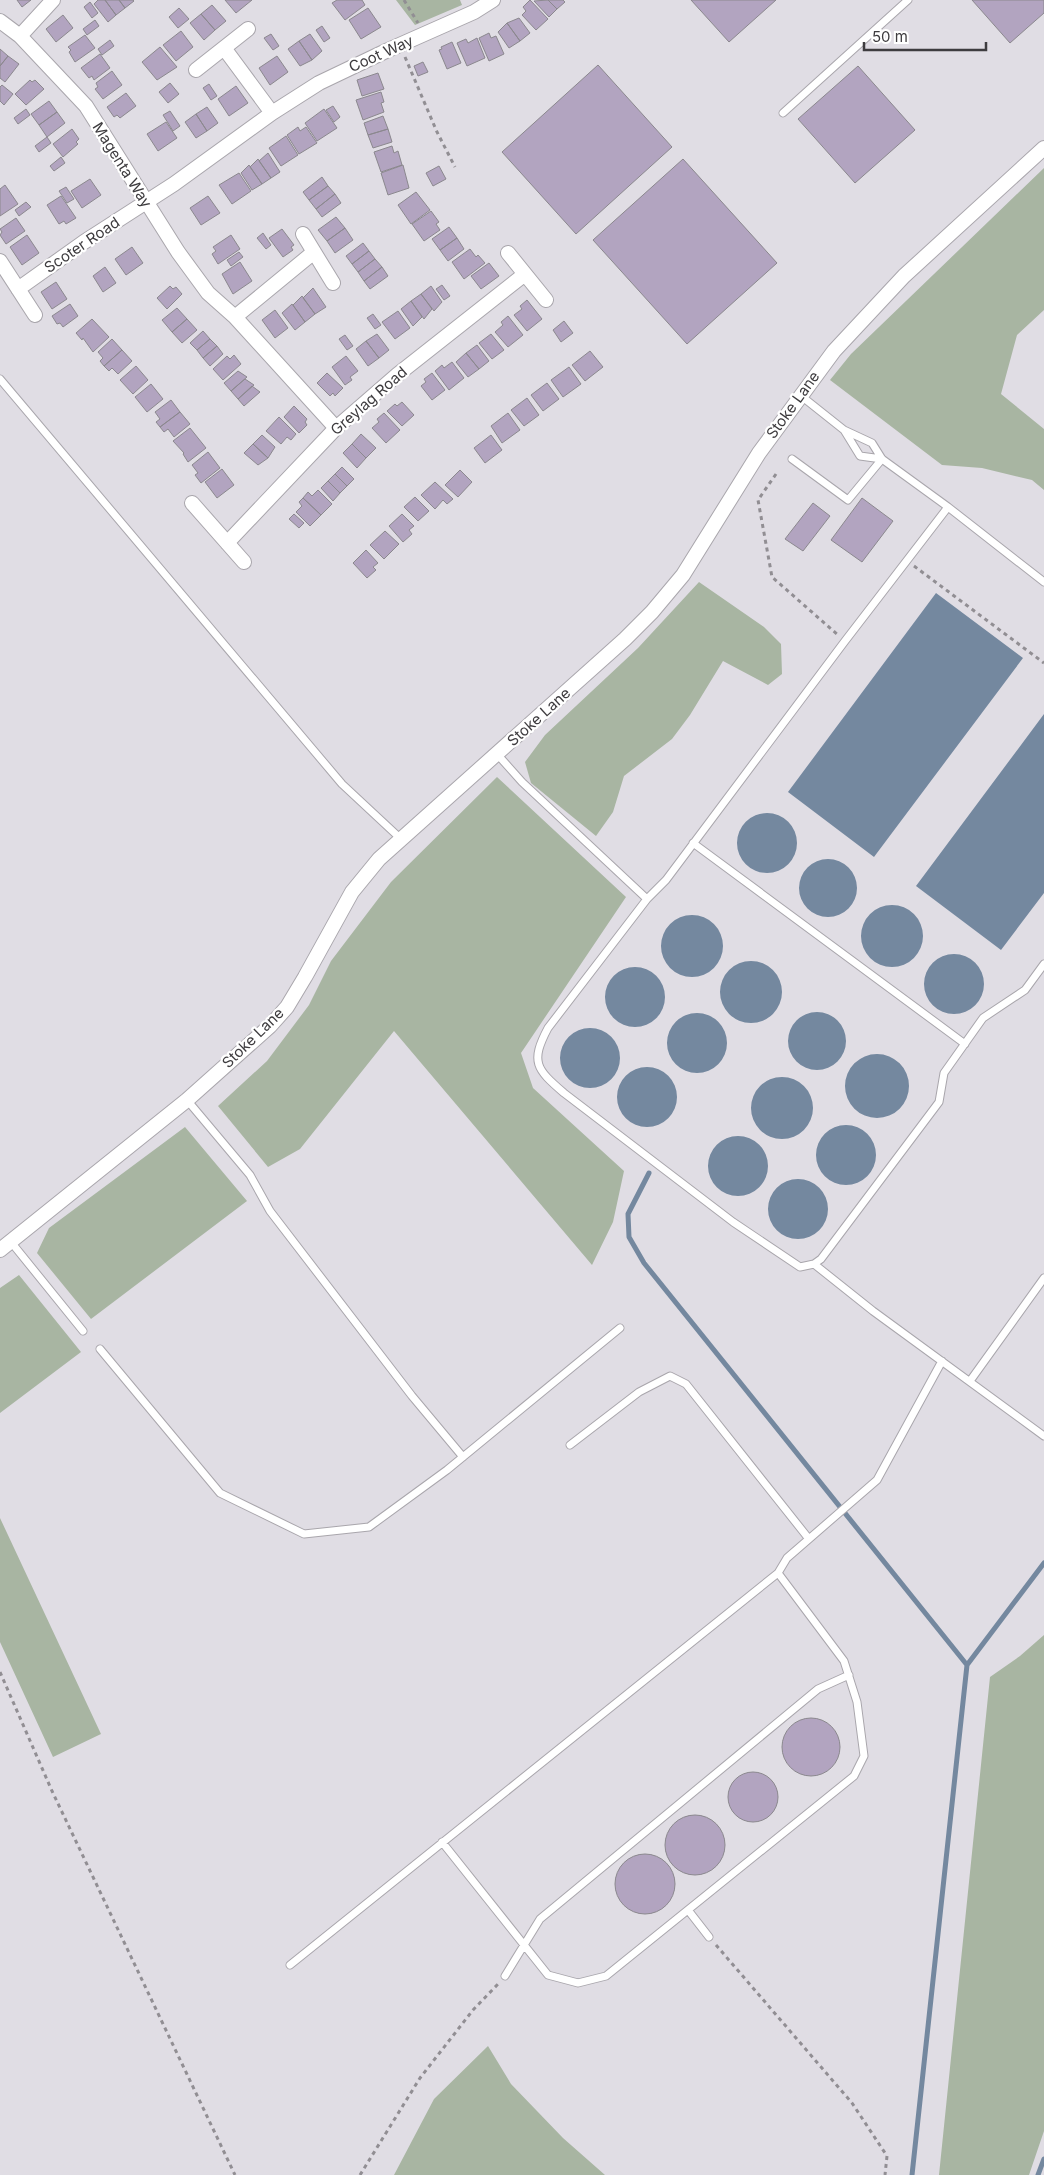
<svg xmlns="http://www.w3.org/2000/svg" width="1044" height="2175" font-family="Inter,sans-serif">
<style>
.green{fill:#a8b5a2}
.water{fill:#74889f}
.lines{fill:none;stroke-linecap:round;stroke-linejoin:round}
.stream{stroke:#74889f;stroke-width:5}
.building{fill:#b2a4c0;stroke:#8b888e}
.lane-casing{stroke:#a9a6ac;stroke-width:9}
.street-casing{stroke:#a9a6ac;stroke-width:16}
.path{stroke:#918e93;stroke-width:3;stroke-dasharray:4 4;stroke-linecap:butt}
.lane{stroke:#fff;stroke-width:7}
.street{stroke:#fff;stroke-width:14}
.labels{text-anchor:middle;stroke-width:4.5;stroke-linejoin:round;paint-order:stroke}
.street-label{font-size:15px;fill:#3e3c3f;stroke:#fff}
</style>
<rect width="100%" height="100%" fill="#e0dde4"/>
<path class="green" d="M396,0H460L462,5L415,25Z
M1044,168V310L1017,335L1001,394L1044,429V490L1032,480L982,468L942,465L830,380L851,354Z
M699,582L764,627L781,644L782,674L768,685L723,661L690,715L672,739L624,776L613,812L596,836L531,783L525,762L545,735L638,648Z
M497,777L626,897L521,1053L533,1088L624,1171L613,1222L592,1265L394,1031L300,1149L268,1167L218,1106L267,1061L309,1005L331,961L391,882Z
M185,1127L247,1201L91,1319L37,1253L49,1228Z
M19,1275L81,1352L0,1413V1288Z
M0,1518L101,1734L53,1757L0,1642Z
M1044,1635V2131L1029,2175H939L990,1677L1020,1656Z
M488,2046L511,2084L563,2138L605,2175H394L434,2099Z"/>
<path class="water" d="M936,593L1023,658L874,857L788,792Z
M1044,714V893L1001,950L916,886Z
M737 843a30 30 0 1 1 60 0a30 30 0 1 1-60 0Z
M799 888a29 29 0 1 1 58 0a29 29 0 1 1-58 0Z
M861 936a31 31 0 1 1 62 0a31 31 0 1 1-62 0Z
M661 946a31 31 0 1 1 62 0a31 31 0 1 1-62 0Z
M924 984a30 30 0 1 1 60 0a30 30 0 1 1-60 0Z
M720 992a31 31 0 1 1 62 0a31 31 0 1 1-62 0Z
M605 997a30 30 0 1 1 60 0a30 30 0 1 1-60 0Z
M788 1041a29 29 0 1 1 58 0a29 29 0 1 1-58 0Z
M667 1043a30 30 0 1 1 60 0a30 30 0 1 1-60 0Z
M560 1058a30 30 0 1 1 60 0a30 30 0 1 1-60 0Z
M845 1086a32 32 0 1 1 64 0a32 32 0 1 1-64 0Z
M617 1097a30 30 0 1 1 60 0a30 30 0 1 1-60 0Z
M751 1108a31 31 0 1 1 62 0a31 31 0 1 1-62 0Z
M816 1155a30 30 0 1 1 60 0a30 30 0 1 1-60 0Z
M708 1166a30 30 0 1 1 60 0a30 30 0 1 1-60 0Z
M768 1209a30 30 0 1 1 60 0a30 30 0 1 1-60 0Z"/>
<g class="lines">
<path class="stream" d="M649,1173L628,1214L629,1237L644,1263L967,1665
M912,2175L967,1665L1044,1563
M1038,2175L1044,2159"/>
</g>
<path class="building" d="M17,0H31L22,7Z
M98,0H105L116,15L108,22L94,4Z
M105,0H119L125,8L116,15Z
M119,0H133L134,1L125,8Z
M225,0H252L236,13Z
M337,0H362L365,5L345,20L332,3Z
M530,0L548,19L536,30L522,15L526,11L523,7Z
M548,0L557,9L549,17L534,1Z
M548,0H563L565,2L557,9Z
M691,0H776L729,42Z
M972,0H1044V13L1010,43Z
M90,2L98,13L92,18L84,7Z
M212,5L226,21L215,30L201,14Z
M179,8L189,19L178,28L169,17Z
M368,8L381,27L361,39L349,20Z
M201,14L215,30L204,40L190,23Z
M63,15L73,28L56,42L46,29Z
M519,18L530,33L520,41L507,23Z
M95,20L99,26L87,35L83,29Z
M507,23L520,41L509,48L498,32Z
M322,26L330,38L324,42L316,30Z
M181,31L193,47L176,61L163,45Z
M489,33L491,38L496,36L504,54L489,61L479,38Z
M271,34L279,46L273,50L264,38Z
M310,34L322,51L312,60L299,41Z
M85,35L95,48L75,62L69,52L71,50L68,47Z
M477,38L485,58L467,66L457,43L466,39L468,43Z
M110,40L114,46L102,55L98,49Z
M299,41L312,60L300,66L288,49Z
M452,42L461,63L447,69L439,50L442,49L441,47Z
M160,47L177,67L157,80L142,62Z
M0,49L8,56L0,66Z
M100,54L110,68L94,80L92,76L89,78L81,68Z
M8,56L19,64L5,82L0,78V66Z
M277,56L288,72L270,85L259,68Z
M423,62L428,72L418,76L414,66Z
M598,65L672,147L576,234L502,152Z
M858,66L915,130L855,183L798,119Z
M112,71L122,85L103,99L95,89L98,87L96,83Z
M378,73L384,89L362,96L357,80Z
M30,80L32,82L35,80L44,89L26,105L15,94Z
M170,83L179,94L168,103L159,92Z
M209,84L217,96L211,100L203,88Z
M2,85L13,94L4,105L0,101V87Z
M236,86L248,103L229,116L218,99Z
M381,92L384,102L381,103L384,112L363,120L356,100Z
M126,93L136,106L120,118L117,115L114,117L107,107Z
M49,101L57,112L39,125L31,114Z
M333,106L340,117L334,122L326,110Z
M207,107L218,123L207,131L196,114Z
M26,109L30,115L18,124L14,118Z
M324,109L337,128L317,141L305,123Z
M170,111L180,126L173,131L163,115Z
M57,112L65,123L47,137L39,125Z
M196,114L207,131L196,138L185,122Z
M383,116L388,129L368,135L364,123Z
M166,122L177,138L158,151L147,134Z
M298,127L300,131L306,127L317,143L299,154L287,135Z
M72,129L79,139L76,142L78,144L63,157L53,144Z
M388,129L392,142L373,148L368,135Z
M286,136L298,155L281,166L269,148Z
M47,137L51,143L39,152L35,146Z
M392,146L394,153L398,151L402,165L381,172L374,152Z
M268,153L280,172L271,178L259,161Z
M61,157L65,163L54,171L50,166Z
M258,159L271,178L262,184L250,167Z
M683,159L777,263L687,344L593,240Z
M249,165L262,184L252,190L241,173Z
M403,165L409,188L388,195L381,173Z
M439,166L446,179L433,186L426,173Z
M239,173L251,191L232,204L219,185Z
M322,177L328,186L309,200L303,192Z
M90,179L101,195L82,208L71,191Z
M5,185L18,204L0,216V189Z
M328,186L335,194L316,209L309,200Z
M66,187L74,199L67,203L59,191Z
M416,192L430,210L411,224L398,205Z
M335,194L341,203L322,217L316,209Z
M61,196L76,218L66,224L64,221L59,224L47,205Z
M208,196L220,213L201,225L190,208Z
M26,202L31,207L19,216L15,210Z
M431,211L439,222L436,224L440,230L424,241L412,224Z
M336,217L345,228L327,241L318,230Z
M16,218L25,231L6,244L0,235L2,232L0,229Z
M449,227L457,238L440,250L432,239Z
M345,228L353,240L335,253L327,241Z
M282,229L294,245L291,247L293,250L283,257L269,238Z
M263,233L271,245L266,249L257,238Z
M27,235L39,253L22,265L10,247Z
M231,235L240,249L218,264L212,254L216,251L213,247Z
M457,238L464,249L448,261L440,250Z
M363,243L369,251L352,264L346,256Z
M132,247L143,263L126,275L115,259Z
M470,249L476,257L478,255L485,263L464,279L452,262Z
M369,251L375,259L358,272L352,264Z
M239,252L243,257L231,266L227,260Z
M375,259L382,267L364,281L358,272Z
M240,262L252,281L233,294L222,274Z
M489,263L499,276L481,289L471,276Z
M105,267L116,283L103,292L93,276Z
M382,267L388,276L370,289L364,281Z
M56,282L67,299L52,309L41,292Z
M442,285L450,296L444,300L436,289Z
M170,286L173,289L176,287L182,294L167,309L157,298Z
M431,286L442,302L434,311L421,294Z
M313,288L326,307L315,314L303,298Z
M421,294L432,309L424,319L411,301Z
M302,296L315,314L305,322L293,305Z
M527,300L542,319L527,331L514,315L522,309L520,306Z
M411,301L422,317L413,326L401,309Z
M70,304L78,316L63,327L60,323L57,324L52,316Z
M292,304L305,322L295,330L282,313Z
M177,308L187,319L172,332L162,320Z
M275,310L288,328L275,338L262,320Z
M398,311L410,328L395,339L382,322Z
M373,314L381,325L375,329L367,318Z
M508,316L523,335L508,347L495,332L503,325L501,322Z
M92,319L109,337L93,352L83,338L82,340L76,333Z
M187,319L197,330L182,343L172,332Z
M564,321L573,333L561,342L553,330Z
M203,331L210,339L197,350L190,343Z
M377,334L389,350L379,358L366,341Z
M491,334L504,350L492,359L479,343Z
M345,335L353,346L347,350L339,339Z
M112,339L122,350L104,366L100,361L103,358L98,352Z
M210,339L217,346L203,358L197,350Z
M366,341L379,358L368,366L356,349Z
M477,345L489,361L479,369L466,353Z
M217,346L223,354L210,366L203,358Z
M122,350L132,361L118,374L112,368L109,371L104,366Z
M590,351L603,367L585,381L572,365Z
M466,353L479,369L468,377L456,362Z
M234,355L241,364L223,380L213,369L227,356L230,359Z
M346,356L358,371L350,377L352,380L345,385L332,367Z
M452,362L464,378L449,390L435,371L442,365L444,368Z
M136,366L148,380L133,394L120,380Z
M569,367L581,384L563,397L551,380Z
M238,371L247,377L231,391L224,383Z
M327,373L343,388L335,396L333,393L330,396L317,383Z
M432,373L445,390L432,400L421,386L426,382L424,379Z
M245,379L254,385L238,399L231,391Z
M547,383L559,399L543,411L531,395Z
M151,384L163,399L147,412L135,397Z
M252,386L260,392L244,406L238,399Z
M527,398L539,415L524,426L511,410Z
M171,400L180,412L160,427L156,422L160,419L155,412Z
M402,402L414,415L402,426L387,411L395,404L397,406Z
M294,406L307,419L305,422L307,425L299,433L284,417Z
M180,412L190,424L174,437L168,429L164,432L160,427Z
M384,413L400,430L386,443L372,428L379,422L377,419Z
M508,413L520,430L502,443L491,426Z
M279,417L296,434L291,440L287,437L281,444L266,431Z
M190,428L206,448L188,462L183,454L184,453L173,441Z
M361,434L376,448L366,458L352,444Z
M262,435L275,447L268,458L253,444Z
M491,435L502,450L485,463L474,448Z
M253,444L268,458L258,465L244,453Z
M352,444L366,458L357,468L343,453Z
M208,452L220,468L201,483L195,475L198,473L192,465Z
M342,467L354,479L347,486L335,474Z
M222,469L234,485L217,498L205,482Z
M460,470L472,482L458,497L445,485Z
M335,474L347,486L340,493L328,481Z
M328,481L340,493L333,501L321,488Z
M435,482L453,499L447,504L443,500L435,509L421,495Z
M318,490L332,504L321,515L303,498L308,492L312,496Z
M415,497L429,511L418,521L404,507Z
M303,498L321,515L310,526L296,512L302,506L299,502Z
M862,498L893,521L862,562L831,540Z
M813,503L830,516L803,551L785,539Z
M294,514L304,523L299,528L289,519Z
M402,514L414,526L409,530L412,534L403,542L389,526Z
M385,531L399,544L384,559L370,545Z
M366,550L378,563L373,567L376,570L367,578L353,563Z
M782 1747a29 29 0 1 1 58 0a29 29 0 1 1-58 0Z
M728 1797a25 25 0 1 1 50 0a25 25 0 1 1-50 0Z
M665 1845a30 30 0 1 1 60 0a30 30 0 1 1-60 0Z
M615 1884a30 30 0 1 1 60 0a30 30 0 1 1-60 0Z"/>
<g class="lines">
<g class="lane-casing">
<path id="lane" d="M783,113L908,0
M0,379L342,784L401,839
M800,395L844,430L872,443L882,459L948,507L1044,582
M844,430L860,456L882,459
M792,459L848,500L882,459
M948,507L845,641L666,880L647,899L548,1028C530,1062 536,1069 564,1093L733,1222L800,1267L814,1264L821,1259L939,1102L944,1073L983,1018L1025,990L1044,964
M497,754L522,782L647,899
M693,843L965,1044
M187,1100L250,1175L270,1211L412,1396L463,1457
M11,1242L83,1331
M814,1264L873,1311L1044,1436
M100,1349L220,1493L304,1534L369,1527L447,1470L620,1328
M970,1381L1044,1278
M570,1445L639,1392L670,1376L686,1384L809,1539
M442,1842L548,1975L578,1983L606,1976L854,1776L864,1756L857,1702L844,1661L778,1573
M688,1910L709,1937
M290,1965L778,1573L787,1558L877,1480L942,1361
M505,1976L540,1919L818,1689L849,1675"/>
</g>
<g class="street-casing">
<path id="street" d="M0,21L20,36L86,106L178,252L208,293L235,317L336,428
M20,36L53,0
M224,48L272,113
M196,70L248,29
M303,234L333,283
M508,253L546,300
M0,261L35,315
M18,289L84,242L174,184L272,113L319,83L386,51L474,12L493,0
M235,317L314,252
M192,503L244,562
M227,543L336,428L397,375L525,274
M0,1250L187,1100L270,1026L287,1007L305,977L352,892L379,859L625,639L652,612L683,575L759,453L834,351L904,276L1044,148"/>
</g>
<path class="path" d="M404,0L418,23
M405,57L437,132L455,167
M776,474L758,500L772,577L838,635
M914,566L1044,663
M0,1672L52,1791L235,2175
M716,1945L852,2103L887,2156L885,2175
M360,2175L420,2078L473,2010L499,1983"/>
<use href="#lane" class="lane"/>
<use href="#street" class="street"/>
</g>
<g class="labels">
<g class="street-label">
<text transform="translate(381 54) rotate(-24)" y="5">Coot Way</text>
<text transform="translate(122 165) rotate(58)" y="5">Magenta Way</text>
<text transform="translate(82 245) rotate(-34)" y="5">Scoter Road</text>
<text transform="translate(369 401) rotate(-41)" y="5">Greylag Road</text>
<text transform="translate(793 405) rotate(-54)" y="5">Stoke Lane</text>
<text transform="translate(539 717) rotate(-42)" y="5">Stoke Lane</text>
<text transform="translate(253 1038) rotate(-44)" y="5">Stoke Lane</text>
</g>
</g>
<path d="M864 42v8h122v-8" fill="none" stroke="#3e3c3f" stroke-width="2.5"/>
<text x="872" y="42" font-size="15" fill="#3e3c3f" stroke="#ffffff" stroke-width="4" paint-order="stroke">50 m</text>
</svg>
